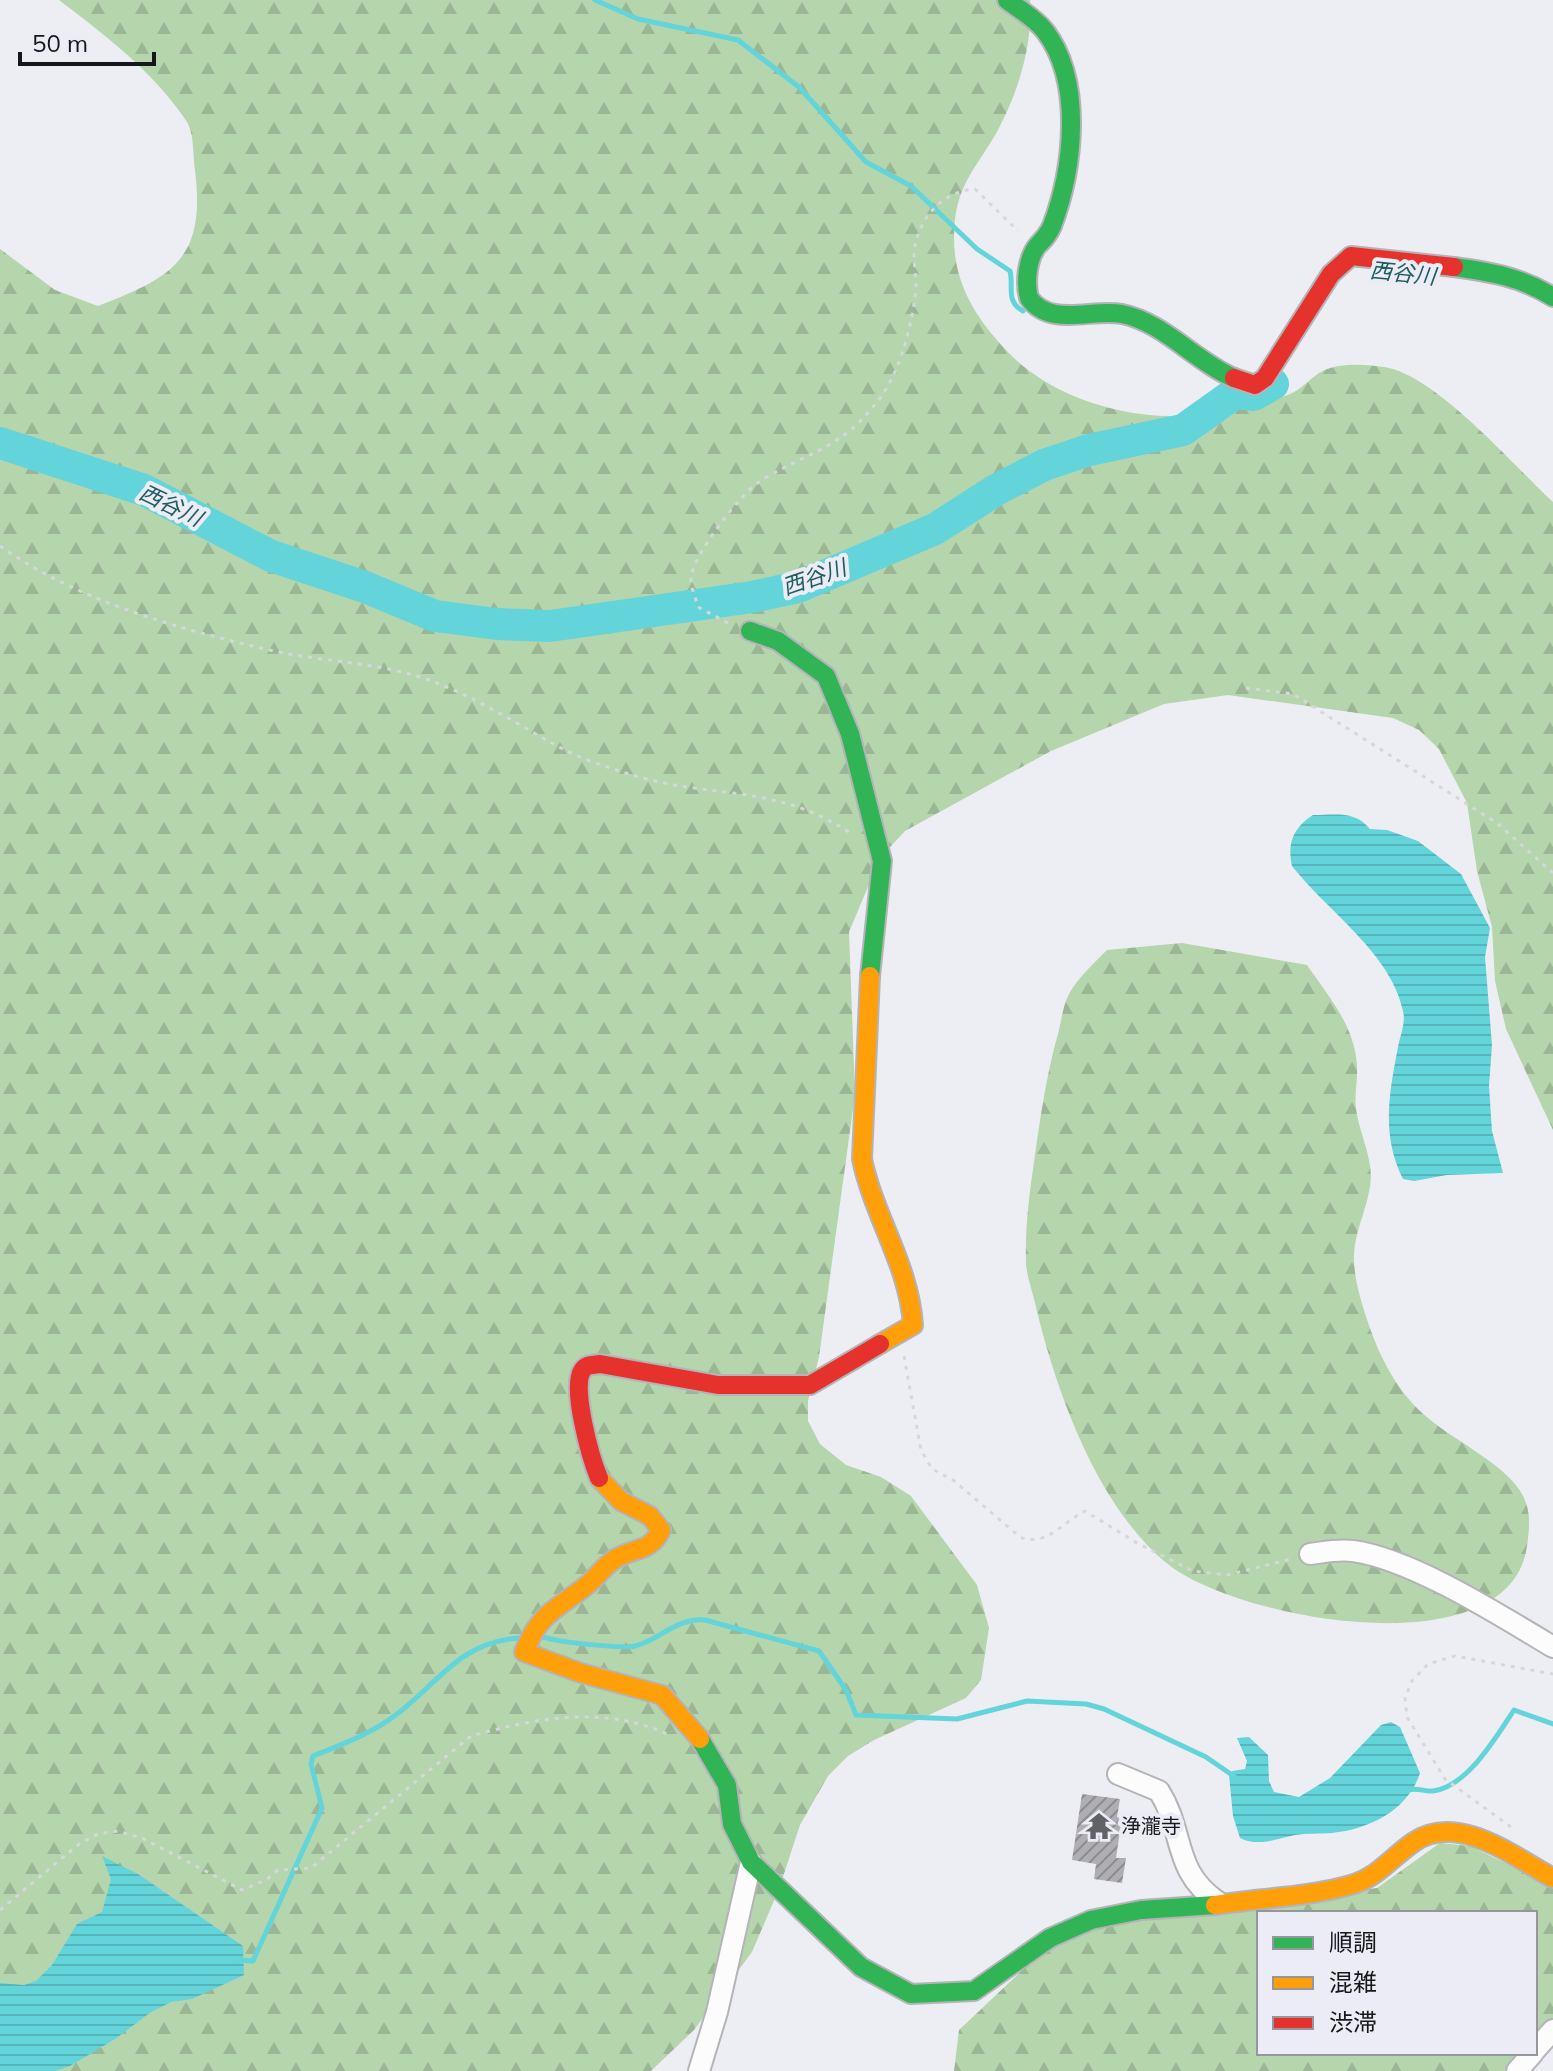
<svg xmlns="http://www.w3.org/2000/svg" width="1553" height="2071" font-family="Mulish,'Noto Sans JP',sans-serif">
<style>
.forest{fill:url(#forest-firs)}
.water{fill:url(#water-rules)}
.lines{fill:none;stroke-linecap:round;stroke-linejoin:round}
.stream{stroke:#63d4d9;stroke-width:5}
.river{stroke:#63d4d9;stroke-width:32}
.building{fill:url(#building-hatch)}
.street-casing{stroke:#b4b4b8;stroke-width:24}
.fast-casing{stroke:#b4b4b8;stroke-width:22}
.slow-casing{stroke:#b4b4b8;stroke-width:22}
.jam-casing{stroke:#b4b4b8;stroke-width:22}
.path{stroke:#d6d7d9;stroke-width:3;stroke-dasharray:4 6;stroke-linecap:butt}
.street{stroke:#fcfcfd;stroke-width:20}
.fast{stroke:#30b455;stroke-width:18}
.slow{stroke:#ff9f0a;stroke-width:18}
.jam{stroke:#e5322d;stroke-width:18}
.labels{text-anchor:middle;stroke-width:8;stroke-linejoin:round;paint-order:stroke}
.poi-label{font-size:20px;fill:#16171a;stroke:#ebecf5;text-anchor:start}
.water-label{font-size:22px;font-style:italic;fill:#205d5f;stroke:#ebecf5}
</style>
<defs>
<pattern id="forest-firs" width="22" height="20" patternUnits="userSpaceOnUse" patternTransform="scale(2)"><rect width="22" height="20" fill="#b5d5ad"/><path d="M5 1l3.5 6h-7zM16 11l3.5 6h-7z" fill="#9bb694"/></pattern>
<pattern id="water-rules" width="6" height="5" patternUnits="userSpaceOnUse" patternTransform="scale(2)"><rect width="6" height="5" fill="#63d4d9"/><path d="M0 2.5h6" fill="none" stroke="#55b5ba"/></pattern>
<pattern id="building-hatch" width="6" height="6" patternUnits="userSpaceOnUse" patternTransform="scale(2)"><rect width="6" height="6" fill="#afafb3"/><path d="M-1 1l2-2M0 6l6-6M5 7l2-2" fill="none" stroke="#8d8d91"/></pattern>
</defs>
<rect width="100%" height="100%" fill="#edeef3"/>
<path class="forest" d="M59,0H1030C1033,43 1019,90 999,128C977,169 954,184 954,238C954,284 976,318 1006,350C1048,396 1126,421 1189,415C1206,413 1225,407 1242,404C1257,401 1276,400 1290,394C1300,390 1310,379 1319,373C1335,362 1366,364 1384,367C1435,374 1514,466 1553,502V1130L1506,1029L1495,981L1492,927L1477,871L1467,803L1439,749L1419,730L1393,718L1228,695L1164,704L1051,751L905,831L880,858L849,932L855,1094L819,1357L808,1401V1421L820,1444L846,1465L881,1477L911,1496L977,1585L989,1628L981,1680L966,1698L874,1740L848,1756L828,1776L800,1825L779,1889L752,1952L694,2030L651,2071H0V249L55,290L98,306C173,277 206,259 195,170C193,156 194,133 187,122C154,72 106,36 59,0Z
M1182,943L1307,965C1329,997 1354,1025 1357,1065C1358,1080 1354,1095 1356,1109C1359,1131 1371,1155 1371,1177C1370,1203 1355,1229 1354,1254C1353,1279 1363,1308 1371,1331C1383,1364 1401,1396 1428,1418C1454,1441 1516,1469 1526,1503C1531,1517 1529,1532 1527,1546C1510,1672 1230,1619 1164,1561C1096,1503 1056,1391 1036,1307C1033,1293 1027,1278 1026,1264C1025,1236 1028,1204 1032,1176C1039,1127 1045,1079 1059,1030C1062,1017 1064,1000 1072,989C1081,975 1095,962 1107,950Z
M1440,1843L1470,1846L1553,1886V2018L1535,2033V1913H1259V2053H1521L1509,2071H954L959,2030L1051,1943L1124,1919L1377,1888Z"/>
<path class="water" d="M1313,815C1335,815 1355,810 1370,829L1387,830L1418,841L1461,874L1490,928L1485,957L1492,1045L1489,1086L1492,1131L1503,1173L1447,1175L1414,1181L1403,1179C1381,1135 1389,1094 1398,1047C1400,1036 1406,1022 1403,1011C1391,953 1328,912 1292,866C1287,843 1293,828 1313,815Z
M1391,1722L1400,1727L1420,1773C1408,1810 1370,1829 1332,1833C1320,1834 1307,1833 1295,1835C1276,1839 1258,1847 1240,1838L1233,1816L1229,1775L1232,1771L1245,1769L1247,1761L1237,1738L1249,1737L1268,1755L1269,1781L1274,1792L1299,1797L1330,1778L1381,1725Z
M102,1856L138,1874L243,1946L244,1975L192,1999L171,2002L151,2012L115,2039L70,2066L55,2071H0V1983L24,1985L36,1981L52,1965L77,1924L102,1912L111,1879Z"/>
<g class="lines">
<path class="stream" d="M595,0L638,19L738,40L799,87L866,162L911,186L977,249L1010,271C1014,286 1005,301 1023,311
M541,1636C553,1642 623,1649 635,1646C662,1639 675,1618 705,1620L819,1651L846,1690L856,1715L957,1719L1027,1701L1086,1704L1104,1709L1206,1757L1235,1777
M1408,1790C1418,1787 1424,1792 1433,1791C1467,1787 1497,1736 1514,1710L1553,1724
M239,1960L253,1961L322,1808L311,1764L313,1756C344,1744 375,1732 401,1711C442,1678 462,1642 519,1638"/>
<path class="river" d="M0,443L144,490L271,556L365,587L435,616L497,624L550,626L752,597L798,587L935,529L996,490L1044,465L1089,450L1183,430L1235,393L1254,395L1273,384"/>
</g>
<path class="building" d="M1082,1794L1120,1799L1117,1817L1122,1818L1116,1858H1126L1122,1883L1094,1879L1096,1864L1072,1860Z"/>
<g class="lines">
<g class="street-casing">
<path id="street" d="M1310,1554C1325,1552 1338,1549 1353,1551C1412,1559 1501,1616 1553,1647
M1118,1774L1159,1791C1185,1832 1172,1871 1218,1902
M1535,2050L1553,2030
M699,2071L717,2012L751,1862
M1517,2071L1533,2053"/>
</g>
<g class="fast-casing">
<path id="fast" d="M1007,0C1020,10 1035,18 1045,31C1084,82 1073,170 1052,226C1048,235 1044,239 1038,245C1027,258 1025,283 1029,298C1050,328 1093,308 1122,314C1163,322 1196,362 1234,378
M1454,267C1491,272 1521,277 1553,297
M750,631L778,641L826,676L850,734L882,861L870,976
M700,1739L727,1785L732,1824L751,1862L861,1967L911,1994L974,1991L1050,1938L1091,1920L1141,1910L1215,1905"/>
</g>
<g class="slow-casing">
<path id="slow" d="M870,976L862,1159C874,1217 909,1265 913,1325L880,1344
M599,1478L621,1501L650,1516L661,1530C651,1552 633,1548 615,1559C604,1566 597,1577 587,1585C556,1610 540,1612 524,1652L581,1673L662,1695L700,1739
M1215,1905C1260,1898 1311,1897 1354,1884C1379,1876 1393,1856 1414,1842C1458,1812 1514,1857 1553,1878"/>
</g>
<g class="jam-casing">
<path id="jam" d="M1234,378L1255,385L1265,378L1331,274L1351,256L1454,267
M599,1478C591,1459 571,1388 582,1371C586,1364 593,1365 600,1364L718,1385H810L880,1344"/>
</g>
<path class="path" d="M0,546C76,600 175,628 265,649C310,660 357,661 402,672C458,685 511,721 561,748C581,759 607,767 629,774C711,800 771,782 849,832
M728,623L698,607C696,598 690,586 691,577C694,554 742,491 762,480C813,449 841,450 880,398C900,371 911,329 915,296C918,280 912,263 915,247C920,216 944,191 975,189L1018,231
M1246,688L1293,694L1497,823L1553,873
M904,1356L921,1450L932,1469L953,1480L1020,1537C1046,1548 1064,1521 1085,1511L1137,1543L1193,1571L1227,1575L1291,1559
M1511,1827L1445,1779L1407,1717L1405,1698L1412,1681L1428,1664L1455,1656L1553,1674
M0,1910L79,1844L98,1834L118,1831L144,1839L242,1890L266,1880L278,1870L311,1868L471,1736C536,1718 603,1705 667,1734"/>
<use href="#street" class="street"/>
<use href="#fast" class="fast"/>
<use href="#slow" class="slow"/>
<use href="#jam" class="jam"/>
</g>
<defs>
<g id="temple-bare" transform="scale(2.16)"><path d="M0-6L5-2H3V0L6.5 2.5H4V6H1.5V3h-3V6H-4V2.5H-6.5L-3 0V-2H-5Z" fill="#616266" stroke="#ebecf5" stroke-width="2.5" paint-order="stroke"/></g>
</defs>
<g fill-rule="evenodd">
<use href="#temple-bare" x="1099" y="1826"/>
</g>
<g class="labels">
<g class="poi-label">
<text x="1121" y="1833">浄瀧寺</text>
</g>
<g class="water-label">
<text transform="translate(1403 273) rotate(6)" y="8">西谷川</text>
<text transform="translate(171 505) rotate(26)" y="8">西谷川</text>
<text transform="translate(814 577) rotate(-19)" y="8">西谷川</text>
</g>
</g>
<rect x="1257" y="1911" width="280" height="144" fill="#ebecf5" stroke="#96979d" stroke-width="2"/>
<rect x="1273" y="1937" width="40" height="12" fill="#30b455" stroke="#96979d" stroke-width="2"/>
<text x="1329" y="1951" font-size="24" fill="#16171a">順調</text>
<rect x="1273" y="1977" width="40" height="12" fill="#ff9f0a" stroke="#96979d" stroke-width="2"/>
<text x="1329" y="1991" font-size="24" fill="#16171a">混雑</text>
<rect x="1273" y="2017" width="40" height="12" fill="#e5322d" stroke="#96979d" stroke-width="2"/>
<text x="1329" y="2031" font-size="24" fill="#16171a">渋滞</text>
<path d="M20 52v12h134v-12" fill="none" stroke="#16171a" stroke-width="4"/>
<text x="32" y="52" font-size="24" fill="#16171a" stroke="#ebecf5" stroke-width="6" paint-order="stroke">50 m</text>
</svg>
